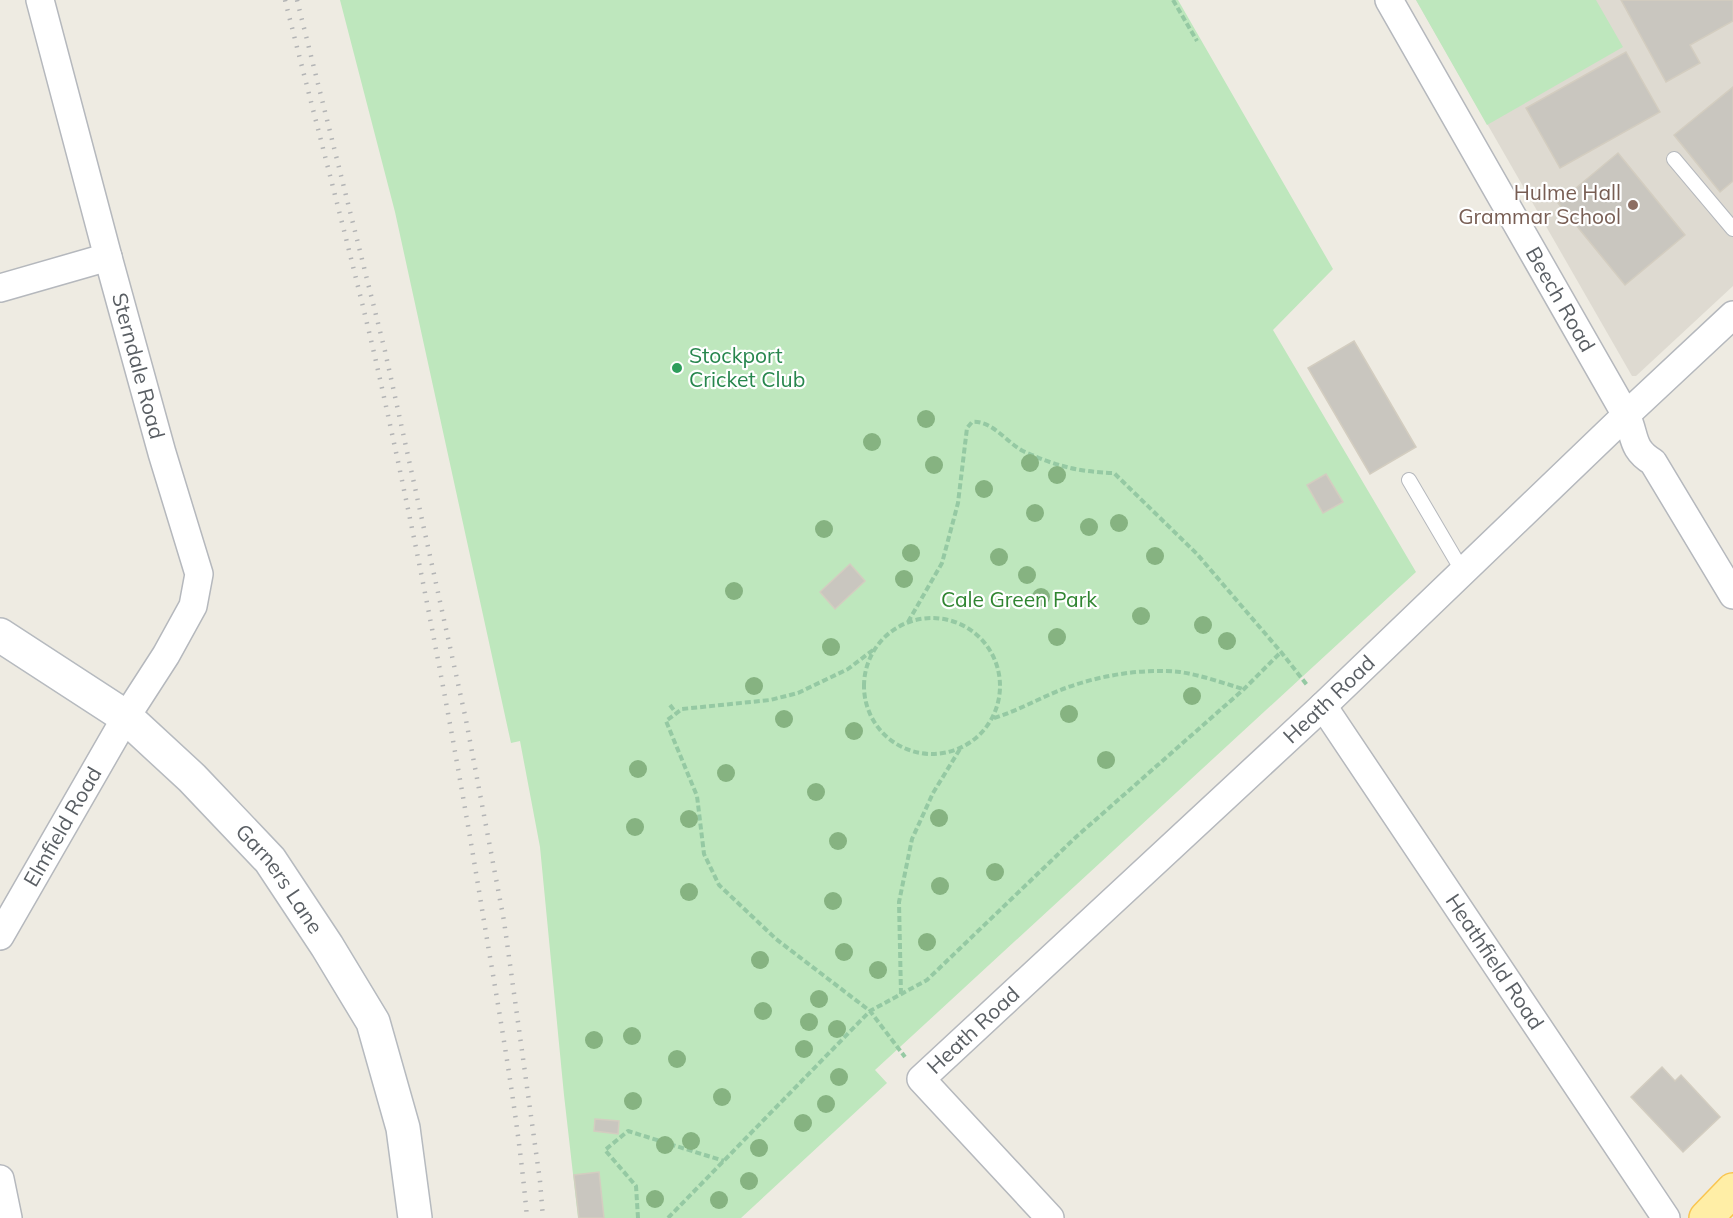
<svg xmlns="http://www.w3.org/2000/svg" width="1733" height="1218" font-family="Mulish,sans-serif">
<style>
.education{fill:#dedad1}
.green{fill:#bee7bd}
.building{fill:#c9c6bf;stroke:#d3cdc0;stroke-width:1.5}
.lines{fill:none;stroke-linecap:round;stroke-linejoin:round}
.lane-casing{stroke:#b5b8bd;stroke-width:16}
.street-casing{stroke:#b5b8bd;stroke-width:30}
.secondary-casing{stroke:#b6babf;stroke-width:36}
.primary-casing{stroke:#f9c550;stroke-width:36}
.path{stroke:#95c9a3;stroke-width:4;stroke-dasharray:6 3;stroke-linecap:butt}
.lane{stroke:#fff;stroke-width:14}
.street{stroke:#fff;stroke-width:27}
.secondary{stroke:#fff;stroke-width:33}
.primary{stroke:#ffeea6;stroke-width:33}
.rail{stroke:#b3b4b5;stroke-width:4.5;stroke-dasharray:1.5 8;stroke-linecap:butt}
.tree{fill:#86b381}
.education-dot{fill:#8d6e63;stroke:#fff;stroke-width:2}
.leisure-dot{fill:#2e9e5b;stroke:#fff;stroke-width:2}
.labels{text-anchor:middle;stroke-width:4.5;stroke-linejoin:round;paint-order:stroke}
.education-label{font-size:21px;fill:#785e54;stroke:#fff;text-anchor:end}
.street-label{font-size:21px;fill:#5a5f64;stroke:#fff}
.leisure-label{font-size:21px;fill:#27864d;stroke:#fff;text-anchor:start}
.park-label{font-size:21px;fill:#308531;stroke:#fff}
</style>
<rect width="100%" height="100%" fill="#eeebe2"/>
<path class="education" d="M1416,0H1733V286L1636,376H1632Z"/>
<path class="green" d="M340,0H1178L1333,269L1273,330L1416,572L875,1070L887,1083L741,1218H578L564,1095L540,847L520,741L511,743L395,212Z
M1416,0H1596L1623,47L1487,125Z"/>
<path class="building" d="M1621,0H1733V21L1690,45L1700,63L1666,82Z
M1626,52L1660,112L1560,168L1526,108Z
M1733,87V181L1720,192L1674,135Z
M1618,153L1685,235L1625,285L1558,203Z
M1354,341L1416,447L1370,474L1308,368Z
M1326,474L1343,502L1323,513L1307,485Z
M850,564L865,581L835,609L820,592Z
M1662,1067L1675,1081L1681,1075L1720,1117L1683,1152L1631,1097Z
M595,1119L619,1121L618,1134L594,1131Z
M599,1172L604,1218H579L574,1175Z"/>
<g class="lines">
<g class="lane-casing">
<path id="lane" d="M1674,159L1733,229
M1409,480L1463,572"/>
</g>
<g class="street-casing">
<g id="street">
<path id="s1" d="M1389,0L1626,415C1636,435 1630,448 1653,462L1733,595"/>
<path d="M0,288L108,257"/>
<path id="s2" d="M1323,706L1666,1218"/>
<path id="s3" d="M0,936L126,717L166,655L193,606L199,574L162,453L108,257L40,0"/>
<path d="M0,1179L8,1218"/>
<path id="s4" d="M1050,1218L921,1079L1323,706L1626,415L1733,315"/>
</g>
</g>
<g class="secondary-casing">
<g id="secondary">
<path id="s5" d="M0,635L126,717L192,778L270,860L327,946L373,1022L403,1128L415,1218"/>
</g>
</g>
<g class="primary-casing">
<path id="primary" d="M1706,1218L1733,1190"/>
</g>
<path class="path" d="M1173,0L1197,41
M864 686a68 68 0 1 1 136 0a68 68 0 1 1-136 0Z
M908,622L942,563L958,503L967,428L972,422C992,420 1006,442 1023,451C1055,466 1079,472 1114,473L1197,554L1281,652L1307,685
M873,650L848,669L798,693L770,700L682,709L666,721L697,796L704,854L719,885L776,939L870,1011L905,1057
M670,705L676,713
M994,718C1017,711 1036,700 1058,691C1095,676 1141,668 1180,672C1201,675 1223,683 1243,689
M901,994L899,902L912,839L933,793L960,749
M638,1218L636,1186L605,1150L628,1131L724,1161
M668,1218L870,1011L927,980L1076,837L1244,689L1281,652"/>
<use href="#lane" class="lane"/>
<use href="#street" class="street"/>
<use href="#secondary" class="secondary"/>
<use href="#primary" class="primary"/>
<path class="rail" d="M285,0C315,119 347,238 375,357C416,538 451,720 481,903C498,1007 518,1113 527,1218
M297,0L385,351L466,720L504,921L540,1181L543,1218"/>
</g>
<g class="tree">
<circle cx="926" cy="419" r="9"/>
<circle cx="872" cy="442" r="9"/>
<circle cx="1030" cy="463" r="9"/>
<circle cx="934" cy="465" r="9"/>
<circle cx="1057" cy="475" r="9"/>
<circle cx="984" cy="489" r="9"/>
<circle cx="1035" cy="513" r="9"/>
<circle cx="1119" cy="523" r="9"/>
<circle cx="1089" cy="527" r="9"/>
<circle cx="824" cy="529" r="9"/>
<circle cx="911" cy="553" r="9"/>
<circle cx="1155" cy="556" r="9"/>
<circle cx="999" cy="557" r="9"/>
<circle cx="1027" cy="575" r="9"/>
<circle cx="904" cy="579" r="9"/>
<circle cx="734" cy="591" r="9"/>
<circle cx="1041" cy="597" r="9"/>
<circle cx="1141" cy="616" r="9"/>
<circle cx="1203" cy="625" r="9"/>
<circle cx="1057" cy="637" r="9"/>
<circle cx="1227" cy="641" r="9"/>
<circle cx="831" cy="647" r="9"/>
<circle cx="754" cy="686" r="9"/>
<circle cx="1192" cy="696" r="9"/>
<circle cx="1069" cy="714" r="9"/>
<circle cx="784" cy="719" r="9"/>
<circle cx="854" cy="731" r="9"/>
<circle cx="1106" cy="760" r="9"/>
<circle cx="638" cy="769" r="9"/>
<circle cx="726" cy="773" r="9"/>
<circle cx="816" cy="792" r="9"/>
<circle cx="939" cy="818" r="9"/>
<circle cx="689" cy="819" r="9"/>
<circle cx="635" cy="827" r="9"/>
<circle cx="838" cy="841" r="9"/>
<circle cx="995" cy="872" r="9"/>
<circle cx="940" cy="886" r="9"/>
<circle cx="689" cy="892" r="9"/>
<circle cx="833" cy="901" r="9"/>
<circle cx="927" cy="942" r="9"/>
<circle cx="844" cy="952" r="9"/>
<circle cx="760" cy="960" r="9"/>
<circle cx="878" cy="970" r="9"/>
<circle cx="819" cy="999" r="9"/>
<circle cx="763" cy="1011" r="9"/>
<circle cx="809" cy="1022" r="9"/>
<circle cx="837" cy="1029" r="9"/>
<circle cx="632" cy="1036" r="9"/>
<circle cx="594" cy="1040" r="9"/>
<circle cx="804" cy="1049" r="9"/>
<circle cx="677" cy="1059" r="9"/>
<circle cx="839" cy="1077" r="9"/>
<circle cx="722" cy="1097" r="9"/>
<circle cx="633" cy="1101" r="9"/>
<circle cx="826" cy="1104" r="9"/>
<circle cx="803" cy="1123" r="9"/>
<circle cx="691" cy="1141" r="9"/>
<circle cx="665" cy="1145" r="9"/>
<circle cx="759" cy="1148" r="9"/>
<circle cx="749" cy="1181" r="9"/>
<circle cx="655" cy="1199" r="9"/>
<circle cx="719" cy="1200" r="9"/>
</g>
<circle class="education-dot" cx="1633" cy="205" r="6"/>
<circle class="leisure-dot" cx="677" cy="368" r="6"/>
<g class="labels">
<g class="education-label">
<text x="1621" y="200">Hulme Hall<tspan x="1621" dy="24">Grammar School</tspan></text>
</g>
<g class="street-label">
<text dy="7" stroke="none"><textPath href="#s1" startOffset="345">Beech Road</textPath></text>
<text transform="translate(138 366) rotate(75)" y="7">Sterndale Road</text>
<text dy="7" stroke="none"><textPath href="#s4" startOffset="747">Heath Road</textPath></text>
<text dy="7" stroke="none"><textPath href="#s3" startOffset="126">Elmfield Road</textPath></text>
<text dy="7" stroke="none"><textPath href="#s5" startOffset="374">Garners Lane</textPath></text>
<text dy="7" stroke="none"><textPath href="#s2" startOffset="308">Heathfield Road</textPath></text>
<text dy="7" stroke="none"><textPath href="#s4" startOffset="261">Heath Road</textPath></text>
</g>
<g class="leisure-label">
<text x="689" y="363">Stockport<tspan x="689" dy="24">Cricket Club</tspan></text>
</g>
<g class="park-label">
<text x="1019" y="607">Cale Green Park</text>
</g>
</g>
</svg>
